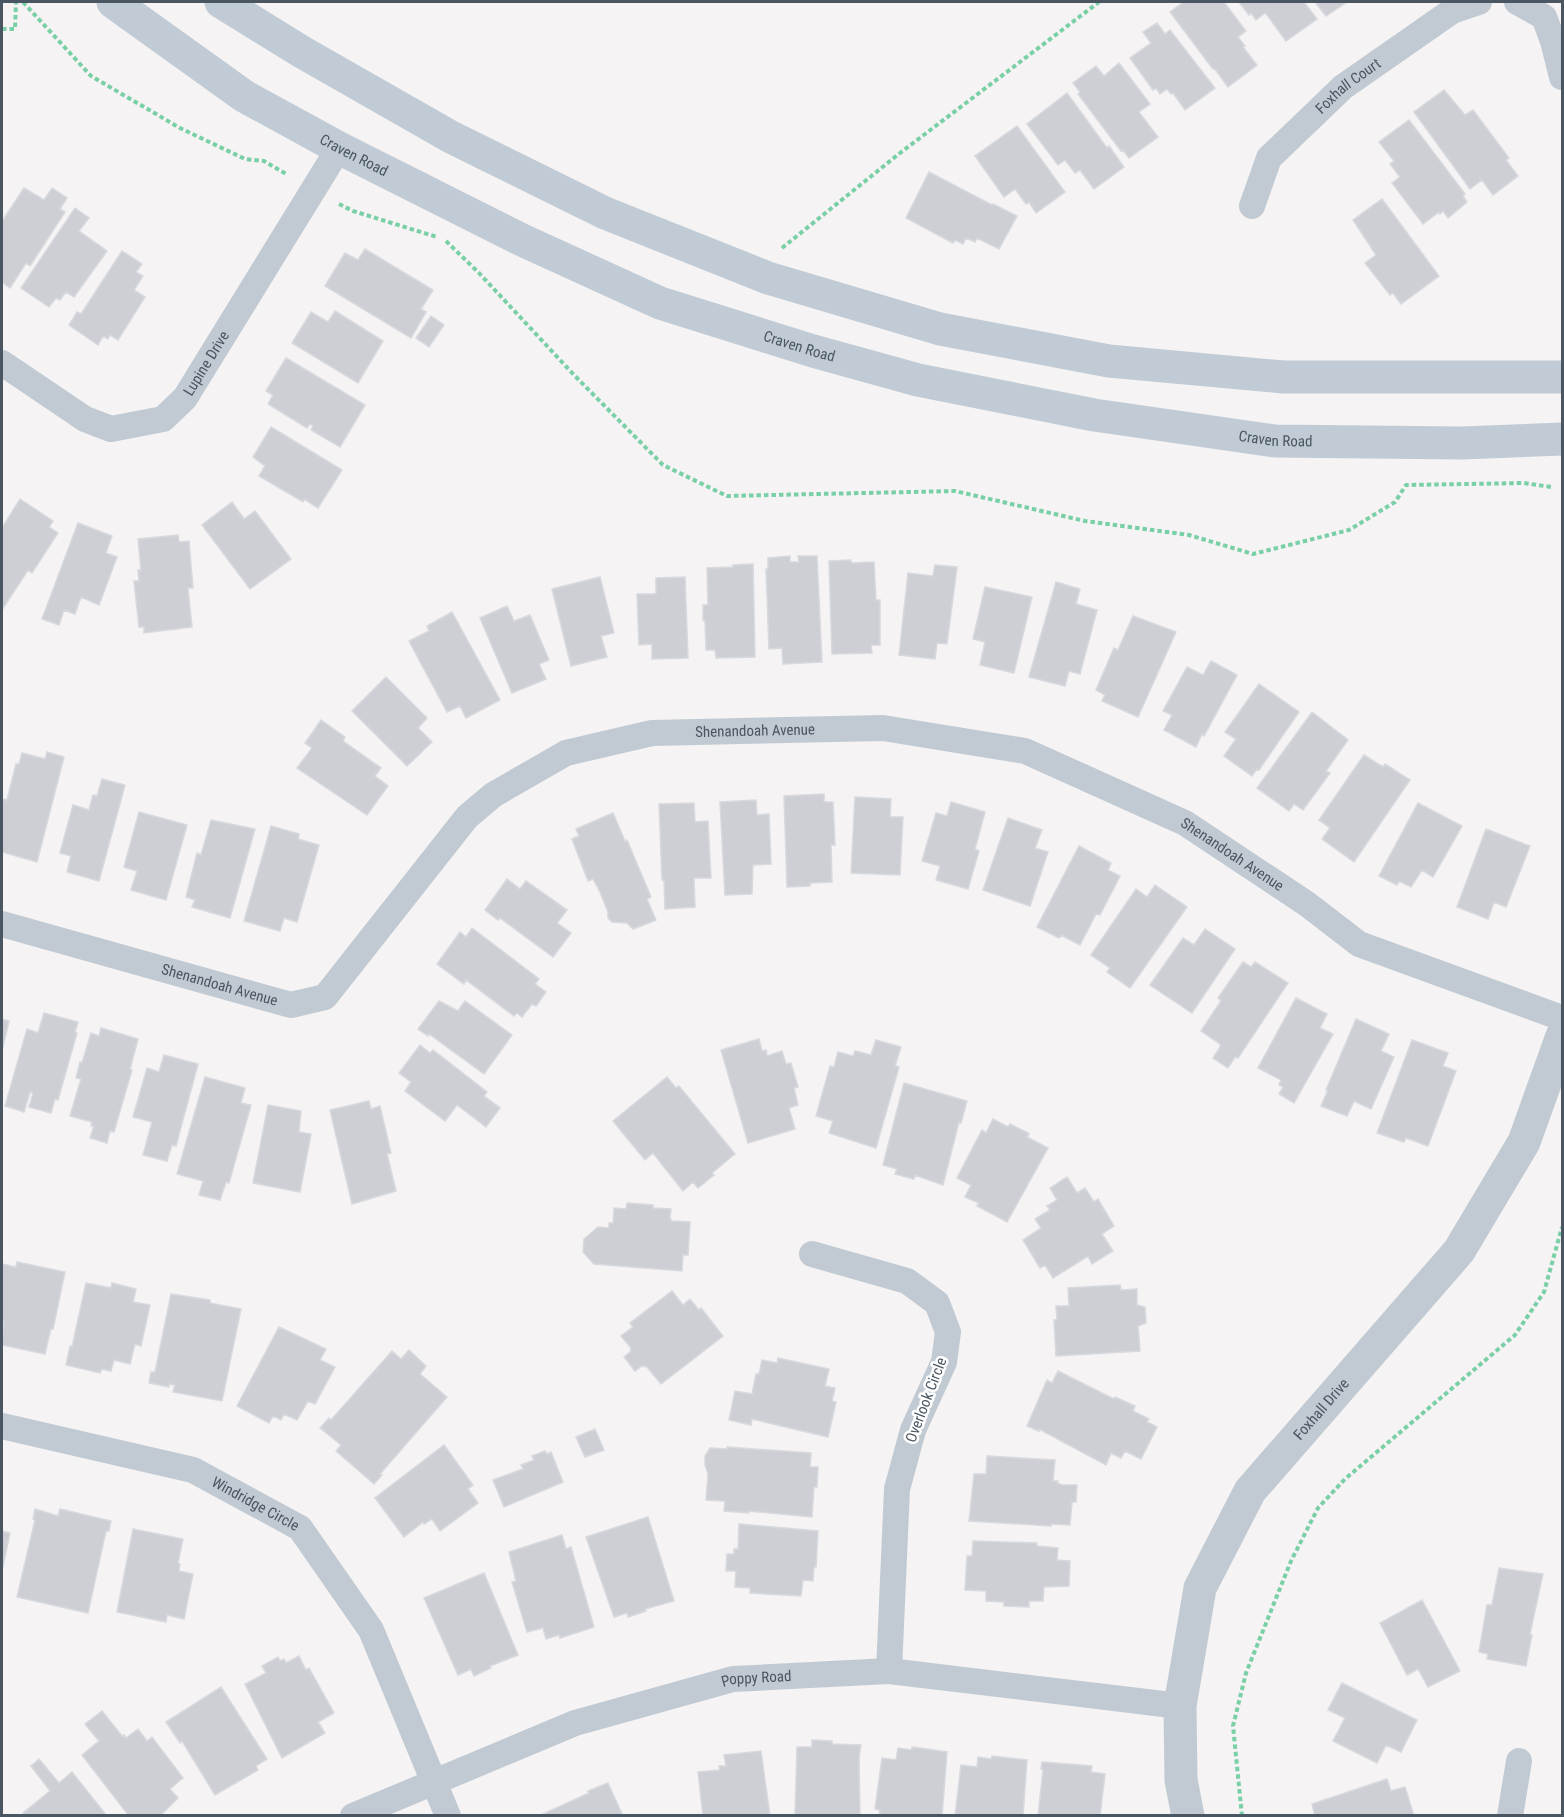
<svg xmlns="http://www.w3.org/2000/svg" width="1564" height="1817" font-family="'Roboto Condensed',sans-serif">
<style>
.building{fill:#cdcfd5;stroke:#d7d9de;stroke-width:1.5}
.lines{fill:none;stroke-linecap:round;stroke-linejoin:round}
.path{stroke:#7ad0a6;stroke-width:4;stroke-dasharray:4.5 3;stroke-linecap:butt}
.minor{stroke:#c1cad2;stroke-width:26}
.tertiary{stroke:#c1cad2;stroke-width:33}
.secondary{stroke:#c1cbd6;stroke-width:33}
.labels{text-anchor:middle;stroke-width:5;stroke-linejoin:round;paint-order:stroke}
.street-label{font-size:15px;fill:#4a5661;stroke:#fff}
</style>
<rect width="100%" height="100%" fill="#f5f3f3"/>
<path class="building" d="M1184,2H1224L1246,31L1238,37L1245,46L1243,47L1257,65L1228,87L1214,68L1213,69L1170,12Z
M1239,2H1304L1317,19L1286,41L1267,15L1265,13L1256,20L1251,13L1249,15Z
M1315,2H1347L1326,16Z
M1157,23L1165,34L1170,30L1215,88L1185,110L1173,93L1171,94L1167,89L1160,94L1156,88L1153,90L1130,58L1151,43L1143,32Z
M1119,63L1150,104L1139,112L1158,137L1129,158L1123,150L1121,151L1078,94L1080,92L1073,83L1096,66L1104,76Z
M1444,90L1465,115L1473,110L1509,158L1506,160L1518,176L1493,195L1482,180L1470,189L1414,112Z
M1067,93L1107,148L1109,146L1124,167L1094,189L1080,170L1075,173L1065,160L1058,165L1027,124Z
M1409,120L1465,194L1463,196L1467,202L1448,218L1443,211L1440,214L1439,212L1423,224L1392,183L1400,177L1390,164L1394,161L1379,142Z
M1017,126L1065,192L1036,213L1029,202L1026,204L1015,189L1004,197L975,156Z
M929,172L992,205L993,204L1017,216L999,249L977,238L975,242L966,238L963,244L955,240L953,243L906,218Z
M24,188L44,200L52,188L67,198L60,209L65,212L30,266L26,263L10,288L2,282V219L3,220Z
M1382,199L1439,276L1401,304L1393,293L1390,295L1365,263L1376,255L1353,220Z
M75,208L89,218L79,231L107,251L74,297L66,292L60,300L56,298L49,307L21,288Z
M365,249L433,290L421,309L426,312L411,338L325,286L345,253L358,260Z
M122,251L142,264L136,272L143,276L134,290L145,297L118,340L110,335L108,339L103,336L98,345L69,325L77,312L81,314Z
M335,311L383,341L358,383L292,343L311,312L328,322Z
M431,316L444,325L429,347L416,338Z
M286,358L365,405L340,447L311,430L313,426L310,424L307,428L268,404L273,395L266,391Z
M271,427L342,470L318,508L304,499L303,502L259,476L265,466L253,457Z
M20,499L53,521L49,527L58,533L32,573L28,570L2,610V528Z
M232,502L244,519L255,511L291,559L250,589L202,525Z
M78,523L112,536L106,553L117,557L99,605L81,597L75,614L64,610L59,625L42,619Z
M178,535L179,542L189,541L193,588H188L192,627L144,633V627H139L134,581H139L138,570H141L138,539Z
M790,556V562H799L798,556H817L822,662L783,664L782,648L769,649L766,569H768V558Z
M851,560V563L874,562L876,600H880V645H871L872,653L832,654L829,561Z
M753,564L755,657L716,658L715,650H706L705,621L703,620V605H708L707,568L733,567V565Z
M935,565L957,567L947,644L937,643L935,659L899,655L908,573L933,576Z
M600,577L614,633L601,636L607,657L571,666L552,589Z
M685,577L688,658L652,659V644L639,645L637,594H656V578Z
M1056,582L1080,589L1076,604L1097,610L1080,674L1069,671L1065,686L1029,677Z
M985,587L1032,597L1014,673L980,665L985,642L973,639Z
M507,606L514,621L530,615L549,660L539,664L546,679L512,693L480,618Z
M452,612L500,700L466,718L460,706L447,712L409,641L429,631L427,626Z
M1133,616L1176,632L1138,717L1102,701L1105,695L1096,690L1114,648L1118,650Z
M1211,661L1237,675L1204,736L1202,734L1196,747L1164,730L1172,715L1163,711L1187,667L1203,675Z
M386,677L427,718L418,728L432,742L407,766L352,711Z
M1259,684L1299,712L1259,770L1257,769L1252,776L1224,756L1236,739L1225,732Z
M1312,712L1348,740L1326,771L1330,773L1303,810L1294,804L1289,811L1257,788Z
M321,720L345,737L343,741L381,768L375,776L388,786L367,815L297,768L312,748L305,743Z
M47,752L64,757L37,862L2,852V799L7,800L16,764H19L22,753L45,759Z
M1364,755L1383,767L1385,764L1410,780L1354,862L1322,839L1330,828L1319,820Z
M102,779L125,785L99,881L67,872L71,856L60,853L73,805L89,810L93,795L97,796Z
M824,794V802H833L835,845H831L832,882L810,883V886L787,887L784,796Z
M855,797L891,799L890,817H903L900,875L851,873Z
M756,800L757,815L769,814L771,864L753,865L752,894L725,895L720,802Z
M951,802L985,812L975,849L979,851L968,889L936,880L940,866L922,861L936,813L947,816Z
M694,803L695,822L708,821L711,878H694L695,907L665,909L664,880H662L659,804Z
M1418,803L1462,826L1433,877L1422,870L1411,887L1399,881L1397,885L1379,876Z
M139,812L187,825L166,900L131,890L137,871L124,867Z
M613,813L625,841L627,840L651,897L647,899L656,920L633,929L627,923L612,922L608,918V912L600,892L593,879L588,881L572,839L579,836L576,829Z
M1008,818L1042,830L1035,848L1048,852L1030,906L983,890Z
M211,820L255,829L230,918L192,907L195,900L186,897L197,853L201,855Z
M271,826L299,834L298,839L319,845L297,922L284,918L280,931L244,921Z
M1486,829L1530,846L1506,907L1494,902L1488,919L1457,907Z
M1079,846L1111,863L1108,870L1120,876L1100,915L1096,914L1080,945L1061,935L1059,938L1037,927Z
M507,879L520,889L526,881L567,910L557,923L571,933L553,957L500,918L498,920L485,910Z
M1155,885L1187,907L1130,988L1107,972L1110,968L1091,955L1136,889L1147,897Z
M472,928L539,979L535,984L546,992L536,1006L532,1004L522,1017L517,1013L514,1016L466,980L464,984L437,964L460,932L466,937Z
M1205,929L1235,949L1192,1013L1150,985L1183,938L1194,945Z
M1243,962L1251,967L1255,962L1288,983L1238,1058L1235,1057L1228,1068L1213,1058L1220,1047V1044L1201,1031L1221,1001L1218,998Z
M1296,998L1327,1014L1320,1028L1333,1034L1294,1103L1279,1094L1283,1087L1279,1085L1281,1080L1258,1068Z
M439,1001L458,1011L465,1001L512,1035L484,1074L429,1034L428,1036L418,1029Z
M44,1013L78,1022L75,1032L77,1033L58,1100L55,1099L51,1113L29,1107L33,1093L30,1092L24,1112L5,1106L27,1029L38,1033Z
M2,1019L9,1021L2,1051Z
M1356,1019L1389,1034L1381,1051L1394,1057L1371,1109L1354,1101L1347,1116L1321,1106L1328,1090H1326Z
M101,1028L138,1039L130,1069L132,1070L114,1132L110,1131L107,1143L90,1138L94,1126H91L92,1122L70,1116L81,1079L76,1078L80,1062L82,1063L91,1033L99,1036Z
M759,1039L762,1051L766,1050L767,1056L782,1051L786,1064L791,1063L798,1087L794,1088L798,1105L789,1108L795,1129L748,1143L721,1050Z
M876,1040L901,1047L895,1066L899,1067L876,1148L829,1133L833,1121L816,1116L830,1066L834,1067L838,1052L853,1056L855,1051L871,1055Z
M1412,1040L1448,1053L1443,1066L1456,1071L1428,1146L1406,1138L1404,1142L1377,1133Z
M420,1045L430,1053L433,1050L487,1092L484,1096L500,1108L486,1127L457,1105L445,1121L405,1091L411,1082L399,1073Z
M164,1055L198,1064L176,1146L172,1145L167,1161L143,1155L152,1122L133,1117L147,1068L159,1072Z
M205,1077L245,1088L241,1103L251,1105L229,1183L226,1182L220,1200L199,1195L203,1181L177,1174Z
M667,1077L676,1088L679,1086L735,1154L712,1173L714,1175L698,1188L693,1182L683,1191L653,1153L645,1160L613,1121Z
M904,1083L967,1101L961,1123L959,1122L943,1185L915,1175L914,1179L895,1174L897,1169L883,1165Z
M369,1101L371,1109L380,1106L391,1153L387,1154L396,1191L352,1204L330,1110Z
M268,1105L301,1111L299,1132L311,1134L300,1192L253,1183Z
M993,1119L1008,1127L1010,1124L1026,1132L1029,1134L1027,1137L1048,1148L1007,1222L977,1206L979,1203L965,1197L971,1185L957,1178L982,1130L986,1133Z
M1067,1177L1077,1193L1085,1188L1094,1202L1098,1199L1114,1226L1102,1234L1113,1251L1092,1264L1088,1256L1053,1278L1045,1265L1040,1268L1023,1240L1041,1228L1035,1219L1050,1210L1047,1206L1057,1200L1050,1188Z
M627,1203L653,1205V1208L671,1209L670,1218L672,1221L690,1222L688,1255H683L682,1271L594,1264L583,1252L584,1239L598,1227L609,1228V1223H613L614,1208L626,1209Z
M17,1262L65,1272L53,1329L51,1328L45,1354L2,1345L4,1320H2V1264L16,1267Z
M86,1283L111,1288L112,1283L136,1289L133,1302L150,1305L141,1346L135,1344L130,1364L114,1360L111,1371L102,1369L100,1373L66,1365L70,1346L72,1347Z
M1120,1285L1121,1290L1137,1289V1305L1145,1307L1146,1323L1138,1326L1140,1351L1056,1356L1054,1320H1057L1056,1306H1069L1068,1288Z
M672,1291L683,1305L690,1299L699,1310L701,1308L723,1336L661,1384L647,1367L642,1366L635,1371L624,1357L630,1352L631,1348L621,1336L633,1327L630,1323Z
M171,1294L210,1300V1303L241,1309L222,1401L173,1392L175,1385L169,1384V1387L149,1383L151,1372H155Z
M279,1327L326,1349L320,1360L335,1367L315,1404L308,1401L297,1420L284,1414L281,1420L273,1416L269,1423L237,1406Z
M409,1350L426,1366L420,1374L447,1397L380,1474L382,1475L374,1484L336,1451L341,1445L320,1428L329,1418L331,1420L392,1351L401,1359Z
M778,1358L829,1369L825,1386L835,1388L832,1401L836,1402L828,1437L752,1419L751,1425L729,1420L735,1391L752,1394L756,1374H759L762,1360L777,1363Z
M1058,1371L1114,1399L1115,1397L1135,1406L1133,1411L1149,1419L1147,1422L1157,1427L1141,1459L1125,1451L1121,1458L1111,1453L1106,1465L1039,1429V1431L1027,1426L1047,1380L1052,1383Z
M595,1429L604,1450L585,1457L576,1437Z
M444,1445L473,1485L468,1489L478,1503L440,1531L432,1519L424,1524L423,1522L404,1537L375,1498Z
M727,1447L811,1453L810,1467H818L817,1487H814L812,1517L748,1511L749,1513L724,1511L725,1501L706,1500L708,1474L705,1465V1456L710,1448L727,1449Z
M545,1451L547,1454L551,1452L563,1482L504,1507L493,1480L523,1469L521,1465L534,1460L532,1456Z
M987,1456L1055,1460L1053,1481H1058L1057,1483L1062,1485H1077L1076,1502H1072L1070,1525L1051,1524V1526L969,1521L974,1474H986Z
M35,1509L58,1516L60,1509L111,1521L109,1531H106L88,1613L17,1597L35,1520L33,1519Z
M648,1517L674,1601L645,1609L646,1611L628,1617L627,1613L614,1617L586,1537Z
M739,1524L818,1531L816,1567H814L813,1581L803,1580L801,1596L750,1593V1588L735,1587L736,1571H726L727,1554H734V1549H738Z
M133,1529L183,1539L178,1563L180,1564L179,1571L193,1574L184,1619L167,1615L166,1622L117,1612Z
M2,1531L10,1533L2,1571Z
M562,1535L566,1549L571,1547L594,1627L560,1638L559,1635L546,1639L543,1628L527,1632L512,1582L516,1581L509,1552Z
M973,1541L1037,1543V1546L1058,1548L1057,1560L1070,1561L1069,1586L1044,1587L1043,1601H1029V1607L1004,1606V1602L986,1601V1591L965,1590L967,1556H972Z
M1499,1568L1543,1574L1530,1634L1532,1635L1526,1666L1487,1659L1488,1654L1479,1652L1487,1605H1492Z
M484,1573L518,1655L490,1666L491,1668L474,1676L471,1669L458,1675L424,1598Z
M1422,1600L1460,1671L1428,1687L1418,1669L1407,1675L1380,1623Z
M299,1656L306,1670L309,1668L334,1713L318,1722L325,1733L282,1758L245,1684L266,1673L262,1666L278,1657L280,1661L284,1659L286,1663Z
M1342,1683L1417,1720L1401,1752L1386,1745L1377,1763L1333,1741L1345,1718L1328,1710Z
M221,1687L267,1759L256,1766L258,1770L215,1795L182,1741L180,1743L166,1722Z
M102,1711L122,1736L124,1735L126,1738L138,1729L147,1741L152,1737L183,1778L170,1789L178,1798L160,1816H129L82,1755L99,1741L85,1724Z
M812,1740L832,1741V1744L861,1745L859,1757L860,1816H795L797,1747H812Z
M912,1747L947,1752L942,1816H879L880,1810L875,1809L882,1758L896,1760L898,1748L912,1750Z
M761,1751L770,1816H703L698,1772L720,1770L719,1766H726L724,1755Z
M992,1756L1027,1760L1023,1816H955L961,1765L977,1767L978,1757L991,1759Z
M39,1759L59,1783L72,1772L107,1816H25L23,1813L50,1791L31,1766Z
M1042,1762L1092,1766L1091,1772L1105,1774L1100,1816H1038L1043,1770L1041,1769Z
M1387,1779L1391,1791L1405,1787L1414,1816H1315L1312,1804Z
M608,1783L623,1816H539L589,1793L588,1791Z"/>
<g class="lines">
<path class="path" d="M23,2L91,76L180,128L245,159L264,161L288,175
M2,29H15L16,2
M339,204L353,211L437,237
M446,241L479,273L575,376L663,465L727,496L955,491L1085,521L1189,535L1253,554L1349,530L1395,502L1406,485L1524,483L1551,487
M782,248L900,153L1099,2
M1242,1816L1233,1726L1246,1673L1291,1561L1318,1508L1345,1479L1515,1335L1544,1292L1562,1227"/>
<g class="minor">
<path d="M1517,2L1544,17L1553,41L1562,77"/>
<path id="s1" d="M1252,206L1269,158L1343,87L1452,11L1479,2"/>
<path id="s2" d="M2,363L85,419L111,429L163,419L185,398L339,148"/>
<path id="s3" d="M2,924L291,1005L325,997L467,817L493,795L566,753L652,733L883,728L1025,751L1185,823L1307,904L1359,944L1562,1018"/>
<path d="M812,1254L907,1281L937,1303L948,1332L944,1362L913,1430L897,1489L889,1671"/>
<path id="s4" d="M2,1426L193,1470L300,1528L371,1630L448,1816"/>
<path id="s5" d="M353,1816L575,1723L733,1679L889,1671L1180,1706"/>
<path d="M1510,1816L1519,1761"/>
</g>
<path class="tertiary" id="s6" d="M1188,1816L1181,1780L1180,1706L1200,1588L1250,1491L1459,1251L1524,1142L1562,1036"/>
<g class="secondary">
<path id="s7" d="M113,2L244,96L339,148L522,240L660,303L813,351L918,380L1094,415L1275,441L1462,443L1562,439"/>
<path d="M221,2L302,52L451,137L605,213L768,278L940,329L1109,361L1283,377H1562"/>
</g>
</g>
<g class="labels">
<g class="street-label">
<text dy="5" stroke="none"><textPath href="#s1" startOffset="158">Foxhall Court</textPath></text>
<text dy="5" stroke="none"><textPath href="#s7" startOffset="286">Craven Road</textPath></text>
<text dy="5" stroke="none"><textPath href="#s7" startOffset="772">Craven Road</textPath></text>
<text dy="5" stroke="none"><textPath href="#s2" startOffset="252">Lupine Drive</textPath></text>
<text dy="5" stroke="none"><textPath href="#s7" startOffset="1258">Craven Road</textPath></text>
<text dy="5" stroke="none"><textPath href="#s3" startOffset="874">Shenandoah Avenue</textPath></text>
<text dy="5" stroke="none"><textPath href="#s3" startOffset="1378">Shenandoah Avenue</textPath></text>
<text dy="5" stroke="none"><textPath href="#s3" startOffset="226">Shenandoah Avenue</textPath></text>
<text transform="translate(926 1400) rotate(-69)" y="5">Overlook Circle</text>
<text dy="5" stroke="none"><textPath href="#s6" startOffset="448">Foxhall Drive</textPath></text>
<text dy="5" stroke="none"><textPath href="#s4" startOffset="267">Windridge Circle</textPath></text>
<text dy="5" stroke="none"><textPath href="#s5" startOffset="428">Poppy Road</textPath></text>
</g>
</g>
<rect width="1564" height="1817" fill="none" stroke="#4a5661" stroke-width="6"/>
</svg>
